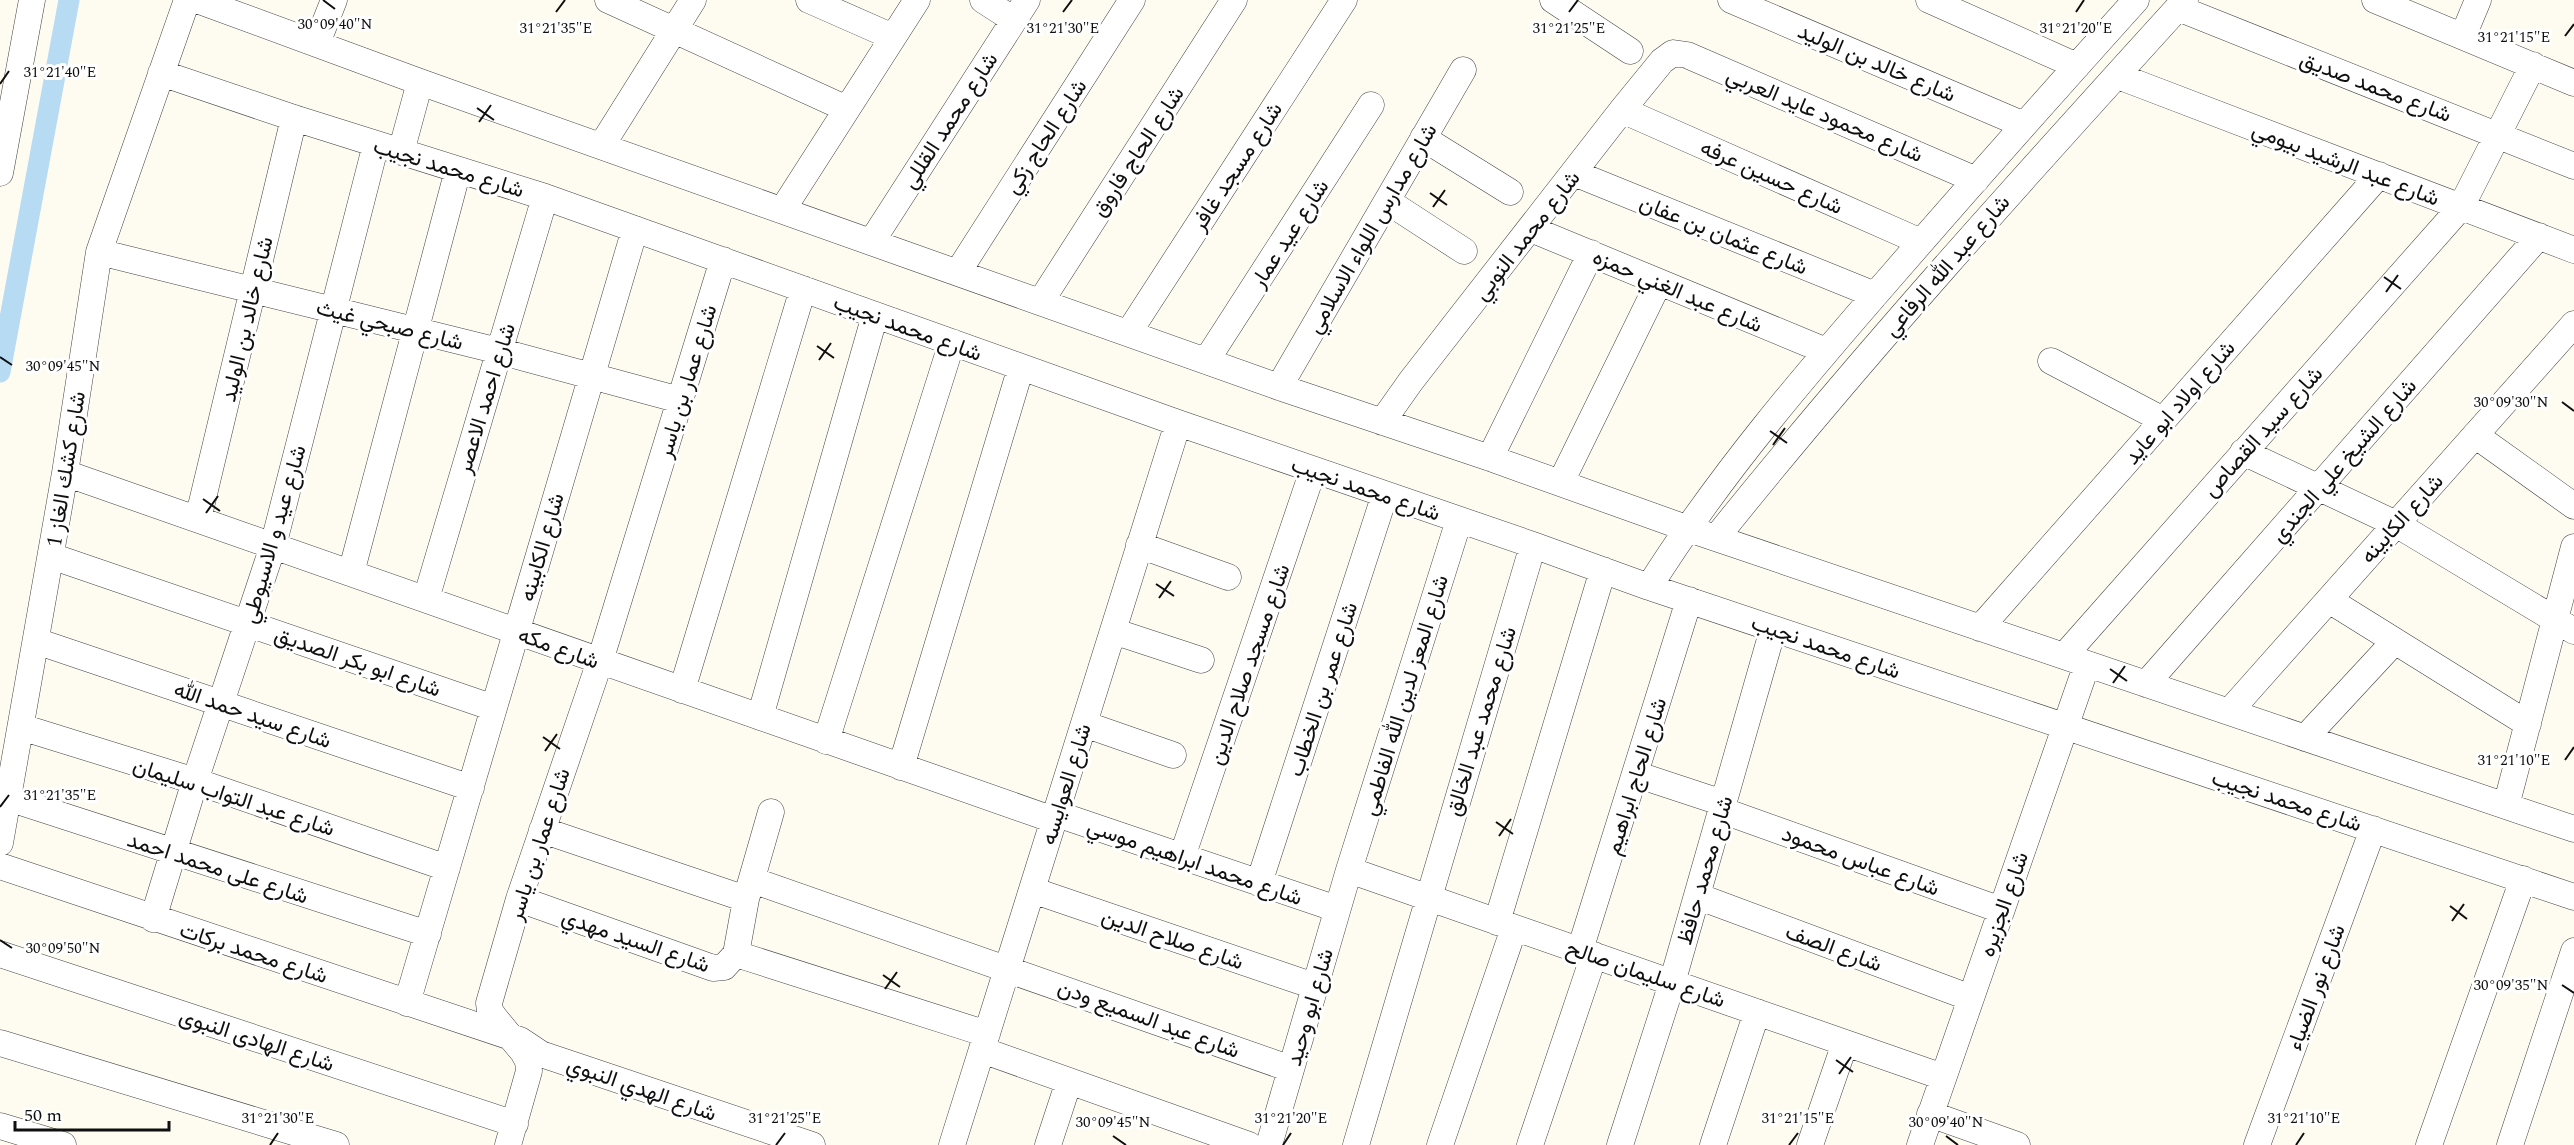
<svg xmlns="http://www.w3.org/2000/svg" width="2574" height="1145" font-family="Spectral,Vazirmatn,serif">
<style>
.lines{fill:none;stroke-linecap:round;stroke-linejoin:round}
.canal{stroke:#b8dbf4;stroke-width:21}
.minor-casing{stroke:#424242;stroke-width:27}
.minor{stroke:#fff;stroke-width:26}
.ticks{fill:none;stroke:#0f0f0f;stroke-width:2}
.labels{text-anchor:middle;stroke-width:6;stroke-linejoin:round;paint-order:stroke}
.street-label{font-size:22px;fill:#0f0f0f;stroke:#fff}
.ticks-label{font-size:15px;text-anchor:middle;fill:#0f0f0f;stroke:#fff;stroke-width:6;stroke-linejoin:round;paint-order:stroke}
</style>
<rect width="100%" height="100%" fill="#fefcf1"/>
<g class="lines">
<path class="canal" d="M0,372L69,0"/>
<g class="minor-casing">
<path id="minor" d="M197,0L420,82L1279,387L1490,458L1686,528L2574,829
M608,0L847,109
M809,0L893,37
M983,0L1014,20
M1553,0L1630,51
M1731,0L2024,125
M1929,0L2077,66
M2375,0L2574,83
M2178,8L2574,166
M2463,36L2478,0
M317,43L334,0
M161,73L294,118L545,197L1178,423L1533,545L1649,587L2574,897
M2118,76L2574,250
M1622,110L1921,242
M1423,138L1510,192
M602,145L693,0
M401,152L420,82
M0,173L32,0
M1574,173L1875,295
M1387,201L1464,251
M783,209L917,0
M1531,229L1826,351
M872,241L1027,0
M99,252L499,351L680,400
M958,272L1132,0
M1041,301L1234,0
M1129,332L1344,0
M1206,361L1371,105
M2051,361L2163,420
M1279,387L1463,70
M1382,422L1411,381L1622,110L1662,61L1673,53L1687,55L1976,180
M2475,435L2574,506
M2243,452L2396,524L2574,631
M1490,458L1591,253
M65,473L1054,820
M1561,482L1659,282
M198,519L294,118
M1716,538C1865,352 2025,176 2185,0
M1139,545L1228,577
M51,556L494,708
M351,573L458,170
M1649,587C1720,474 1807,373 1895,272C1974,181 2055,90 2136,0
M426,599L545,197
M2329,600L2528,724
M1980,628L2379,175
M1113,631L1201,660
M36,641L471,788
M2064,656L2461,207L2533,65
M2146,684L2539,236
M682,690L803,289
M2229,712L2574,324
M760,717L875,315
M1084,724L1173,755
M21,727L195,781L447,868
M2305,738L2394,642
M826,741L952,342
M901,767L1021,367
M1635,774L1723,803
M8,798L428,934
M2506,806L2574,547
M1721,810L2001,910
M1054,813L1337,909
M542,830L746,899
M0,843L65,473L99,252L187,0
M1182,857L1313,470
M0,866L520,1040L541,1054L812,1145
M1349,870L1943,1077
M752,880L1291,1069
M1259,883L1385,494
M1032,890L1314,986
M1697,896L1971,998
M519,899L713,968L724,967L736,954L987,1034
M153,919L195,781L273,546L376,144
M1497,922L1603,570
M1580,950L1689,600
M0,954L515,1124
M736,954L746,899L771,812
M407,1003L635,229
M0,1043L336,1145
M982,1050L1249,1145
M1930,1114L2017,1145
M0,1126L63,1145
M508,1145L529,1071L528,1061L523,1052L495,1018L490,1011L489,1003L519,899L600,661L723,260
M952,1145L1178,423
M1048,1145L1069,1081
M1269,1145L1349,870L1459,520
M1356,1145L1533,545
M1440,1145L1514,928
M1530,1145L1594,955
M1620,1145L1672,983L1773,629
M1713,1145L1757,1012
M1810,1145L1845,1043
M1920,1145L2087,664
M2257,1145L2373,829
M2429,1145L2523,879
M2510,1145L2574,951"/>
</g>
<use href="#minor" class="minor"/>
</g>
<path class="ticks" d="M323,0L335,9M556,12L565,0M1063,12L1072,0M1569,12L1578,0M2076,12L2084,0M2565,36L2574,24M0,84L9,71M477,108L494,120M479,122L491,105M1430,193L1447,205M1433,207L1445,190M2384,277L2401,289M2386,292L2398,275M817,346L834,358M0,357L12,365M819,360L831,343M2562,402L2574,411M1770,431L1787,443M1773,445L1785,428M203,499L220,511M206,513L218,496M1156,584L1174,596M1159,598L1171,581M2110,669L2127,681M2113,683L2125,666M543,737L560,749M545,751L557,734M2565,760L2574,747M0,807L9,795M1496,822L1513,834M1499,836L1511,819M2450,906L2467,919M2452,921L2464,904M0,940L12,948M883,975L900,987M2562,985L2574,993M885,989L897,972M1836,1060L1853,1072M1839,1074L1851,1057M1113,1136L1126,1145M1946,1136L1958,1145M270,1145L278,1133M776,1145L785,1133M1283,1145L1291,1133M1789,1145L1798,1133M2296,1145L2304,1133"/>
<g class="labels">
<g class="street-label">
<text transform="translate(1877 62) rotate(23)" y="8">شارع خالد بن الوليد</text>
<text transform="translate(2376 86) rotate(21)" y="8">شارع محمد صديق</text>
<text transform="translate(1825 114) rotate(23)" y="8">شارع محمود عايد العربي</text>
<text transform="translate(949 120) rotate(-57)" y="8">شارع محمد القللي</text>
<text transform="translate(1045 136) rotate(-57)" y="8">شارع الحاج زكي</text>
<text transform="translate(1137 151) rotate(-57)" y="8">شارع الحاج فاروق</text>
<text transform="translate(2346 163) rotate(21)" y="8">شارع عبد الرشيد بيومي</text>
<text transform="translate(1236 166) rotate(-57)" y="8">شارع مسجد غافر</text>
<text transform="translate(449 167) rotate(17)" y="8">شارع محمد نجيب</text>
<text transform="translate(1772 176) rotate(24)" y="8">شارع حسين عرفه</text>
<text transform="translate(1371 228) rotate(-60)" y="8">شارع مدارس اللواء الاسلامي</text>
<text transform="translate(1289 233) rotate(-57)" y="8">شارع عيد عمار</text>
<text transform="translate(1724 234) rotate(22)" y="8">شارع عثمان بن عفان</text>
<text transform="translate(1526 235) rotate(-52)" y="8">شارع محمد النوبي</text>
<text transform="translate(1946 265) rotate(-49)" y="8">شارع عبد الله الرفاعي</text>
<text transform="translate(1678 290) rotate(23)" y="8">شارع عبد الغني حمزه</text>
<text transform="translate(246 319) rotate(-77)" y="8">شارع خالد بن الوليد</text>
<text transform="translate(390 324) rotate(14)" y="8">شارع صبحي غيث</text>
<text transform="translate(908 327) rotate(20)" y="8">شارع محمد نجيب</text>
<text transform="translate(686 381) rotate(-73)" y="8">شارع عمار بن ياسر</text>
<text transform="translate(485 398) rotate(-73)" y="8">شارع احمد الاعصر</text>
<text transform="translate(2179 402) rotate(-49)" y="8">شارع اولاد ابو عايد</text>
<text transform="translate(2262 431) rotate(-48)" y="8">شارع سيد القصاص</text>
<text transform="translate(2343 460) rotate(-49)" y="8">شارع الشيخ علي الجندي</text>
<text transform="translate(65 469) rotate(-81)" y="8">شارع كشك الغاز 1</text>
<text transform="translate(1366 488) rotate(19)" y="8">شارع محمد نجيب</text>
<text transform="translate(2401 518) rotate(-48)" y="8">شارع الكابينه</text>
<text transform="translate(273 534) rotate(-74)" y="8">شارع عيد و الاسيوطي</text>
<text transform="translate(541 547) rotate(-74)" y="8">شارع الكابينه</text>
<text transform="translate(1826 646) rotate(19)" y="8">شارع محمد نجيب</text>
<text transform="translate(559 647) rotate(20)" y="8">شارع مكه</text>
<text transform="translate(358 661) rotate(19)" y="8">شارع ابو بكر الصديق</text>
<text transform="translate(1248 664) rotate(-71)" y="8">شارع مسجد صلاح الدين</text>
<text transform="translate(1322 689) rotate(-72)" y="8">شارع عمر بن الخطاب</text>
<text transform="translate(1404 695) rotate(-73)" y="8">شارع المعز لدين الله الفاطمي</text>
<text transform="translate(253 714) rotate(19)" y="8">شارع سيد حمد الله</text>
<text transform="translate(1480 721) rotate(-73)" y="8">شارع محمد عبد الخالق</text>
<text transform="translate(1635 776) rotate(-73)" y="8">شارع الحاج ابراهيم</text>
<text transform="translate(1065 784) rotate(-73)" y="8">شارع العوايسه</text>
<text transform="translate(234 796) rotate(18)" y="8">شارع عبد التواب سليمان</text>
<text transform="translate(2287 800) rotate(18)" y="8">شارع محمد نجيب</text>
<text transform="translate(538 844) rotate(-72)" y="8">شارع عمار بن ياسر</text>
<text transform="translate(1861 860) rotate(20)" y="8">شارع عباس محمود</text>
<text transform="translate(1195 861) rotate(19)" y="8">شارع محمد ابراهيم موسي</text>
<text transform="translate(218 867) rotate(18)" y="8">شارع على محمد احمد</text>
<text transform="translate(1704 870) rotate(-74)" y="8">شارع محمد حافظ</text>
<text transform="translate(2003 904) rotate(-71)" y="8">شارع الجزيره</text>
<text transform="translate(1173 938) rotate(19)" y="8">شارع صلاح الدين</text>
<text transform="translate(636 940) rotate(19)" y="8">شارع السيد مهدي</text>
<text transform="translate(1834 947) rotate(20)" y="8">شارع الصف</text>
<text transform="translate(254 952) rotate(18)" y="8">شارع محمد بركات</text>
<text transform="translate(1646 973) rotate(19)" y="8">شارع سليمان صالح</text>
<text transform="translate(2315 987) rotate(-70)" y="8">شارع نور الضياء</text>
<text transform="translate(1309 1007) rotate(-74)" y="8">شارع ابو وحيد</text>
<text transform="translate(1149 1018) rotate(20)" y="8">شارع عبد السميع ودن</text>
<text transform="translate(257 1039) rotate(18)" y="8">شارع الهادى النبوى</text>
<text transform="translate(642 1088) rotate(19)" y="8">شارع الهدي النبوي</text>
</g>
</g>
<g class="ticks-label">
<text x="335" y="29">30°09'40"N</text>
<text x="556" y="33">31°21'35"E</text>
<text x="1063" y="33">31°21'30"E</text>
<text x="1569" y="33">31°21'25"E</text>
<text x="2076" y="33">31°21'20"E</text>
<text x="2514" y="42">31°21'15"E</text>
<text x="60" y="77">31°21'40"E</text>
<text x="63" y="371">30°09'45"N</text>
<text x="2511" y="407">30°09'30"N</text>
<text x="2514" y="765">31°21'10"E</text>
<text x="60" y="800">31°21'35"E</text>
<text x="63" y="953">30°09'50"N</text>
<text x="2511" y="990">30°09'35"N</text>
<text x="278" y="1123">31°21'30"E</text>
<text x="785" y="1123">31°21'25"E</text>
<text x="1291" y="1123">31°21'20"E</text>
<text x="1798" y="1123">31°21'15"E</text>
<text x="2304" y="1123">31°21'10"E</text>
<text x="1113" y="1127">30°09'45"N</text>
<text x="1946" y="1127">30°09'40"N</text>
</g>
<path d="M15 1121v9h154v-9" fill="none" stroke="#0f0f0f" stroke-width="3"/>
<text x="24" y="1121" font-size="18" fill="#0f0f0f" stroke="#ffffff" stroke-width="4.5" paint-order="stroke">50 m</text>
</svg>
